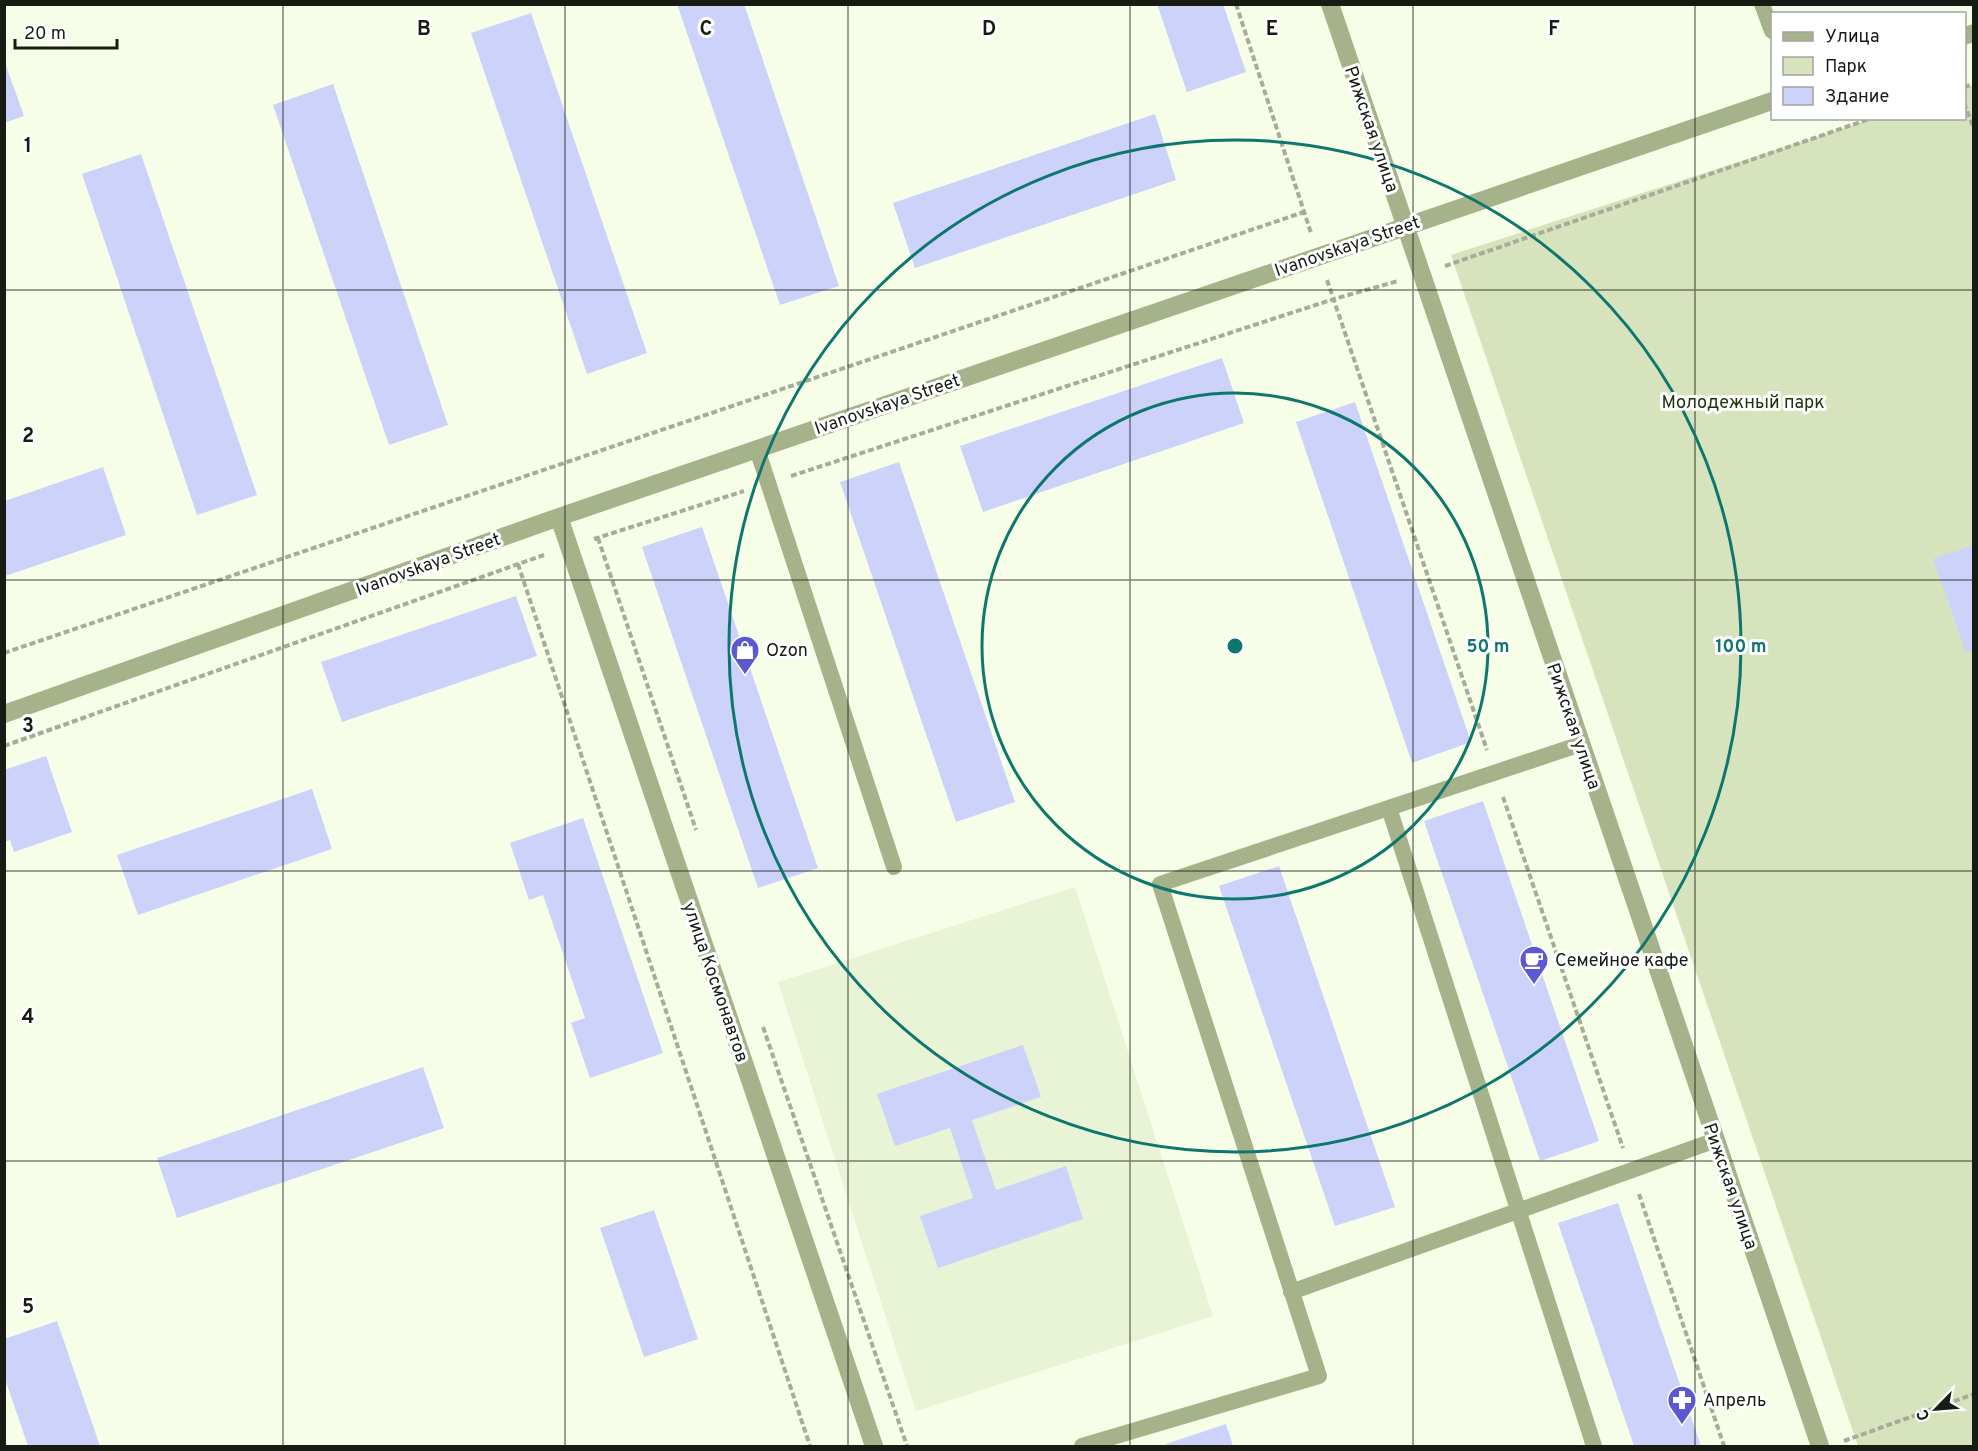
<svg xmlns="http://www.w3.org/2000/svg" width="1978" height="1451" font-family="Overpass,sans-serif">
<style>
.built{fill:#e9f3d5}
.green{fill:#d6e3bc}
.building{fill:#cdd2fa}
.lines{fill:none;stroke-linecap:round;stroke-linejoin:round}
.path{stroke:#a6ab9a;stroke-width:4;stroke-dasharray:6 3;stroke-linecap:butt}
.service{stroke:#a6b38a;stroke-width:16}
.tertiary{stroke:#a6b38a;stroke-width:18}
.grid{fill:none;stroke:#181b13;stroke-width:1.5;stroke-opacity:0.55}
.ring{fill:none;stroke:#0f766e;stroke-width:3}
.labels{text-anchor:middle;stroke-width:6;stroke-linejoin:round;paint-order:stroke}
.street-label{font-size:18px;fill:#181b13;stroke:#fff}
.park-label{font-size:18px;fill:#27310b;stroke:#fff}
.poi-label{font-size:18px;fill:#181b13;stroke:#fff;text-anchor:start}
.grid-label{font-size:20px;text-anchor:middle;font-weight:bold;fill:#181b13;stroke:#fff;stroke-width:6;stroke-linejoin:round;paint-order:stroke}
.centre{fill:#0f766e;stroke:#fff;stroke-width:3}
.ring-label{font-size:18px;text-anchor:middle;font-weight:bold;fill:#0f766e;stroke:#fff;stroke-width:6;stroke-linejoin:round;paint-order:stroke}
</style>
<rect width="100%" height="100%" fill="#f7fee7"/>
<path class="built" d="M1075,887L1213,1316L916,1411L778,982Z"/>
<path class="green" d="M1973,85V1446H1858L1451,255L1871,119L1964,118L1965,88Z"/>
<path class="building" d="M677,4H744L839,286L780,305Z
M1157,4H1223L1246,72L1187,92Z
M531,13L647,353L587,374L471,33Z
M4,60L24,116L4,123Z
M333,84L448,425L389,445L273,105Z
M1155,114L1176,180L915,268L893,203Z
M141,154L257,495L197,515L82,174Z
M1222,358L1244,423L983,512L960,446Z
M1355,402L1471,742L1412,763L1296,422Z
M899,462L1015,802L956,822L840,482Z
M103,467L126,535L5,576V501Z
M702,527L818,868L758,888L642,547Z
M1974,545V651L1966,653L1933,559Z
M516,596L537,656L342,722L321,662Z
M46,756L72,832L14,852L10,840L4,842V770Z
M312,789L332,849L138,915L117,855Z
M1483,801L1599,1141L1540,1161L1424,821Z
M583,818L663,1053L590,1078L571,1023L585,1018L543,895L529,900L510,843Z
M1279,866L1395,1207L1335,1226L1219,886Z
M1023,1045L1041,1097L972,1120L996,1190L1066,1166L1083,1219L938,1268L920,1216L973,1198L950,1128L895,1146L877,1094Z
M423,1067L444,1128L177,1218L157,1158Z
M1618,1203L1701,1446H1634L1558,1223Z
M654,1210L698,1339L644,1357L600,1228Z
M57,1321L100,1446H28L4,1376V1339Z
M1226,1424L1233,1446H1167L1166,1444Z"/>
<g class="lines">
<path class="path" d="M1236,4L1311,233
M1964,87L1974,84
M1964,103L1974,129
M1445,266L1872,118
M1327,280L1487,750
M791,476L1334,299L1398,281
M598,538L696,830
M594,539L744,491
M518,564L810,1446
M4,653L1304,212
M4,746L544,555
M1503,797L1623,1148
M763,1027L907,1446
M1639,1194L1724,1446
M1844,1441L1974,1394"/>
<path class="service" d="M1762,4L1772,31
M757,449L894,867
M1389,808L1594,1446
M1291,1292L1716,1140
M1082,1446L1319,1376L1160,884L1581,744"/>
<path class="tertiary" d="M1330,4L1820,1446
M1964,36L1974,33
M559,517L874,1446
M4,714L559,517L1772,101"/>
</g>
<path class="grid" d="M283,4V1446M565,4V1446M848,4V1446M1130,4V1446M1413,4V1446M1695,4V1446M4,290H1974M4,580H1974M4,871H1974M4,1161H1974"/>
<g class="ring">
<circle cx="1235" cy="646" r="253"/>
<circle cx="1235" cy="646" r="506"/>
</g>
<defs>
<g id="shop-pin" transform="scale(1.5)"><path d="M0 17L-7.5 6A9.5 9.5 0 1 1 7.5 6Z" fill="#5c58d0" stroke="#fff"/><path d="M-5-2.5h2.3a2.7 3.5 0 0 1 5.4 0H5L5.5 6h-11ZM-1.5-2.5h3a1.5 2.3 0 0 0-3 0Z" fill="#fff"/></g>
<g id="cafe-pin" transform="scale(1.5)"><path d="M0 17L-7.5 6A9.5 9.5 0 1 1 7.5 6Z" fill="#5c58d0" stroke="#fff"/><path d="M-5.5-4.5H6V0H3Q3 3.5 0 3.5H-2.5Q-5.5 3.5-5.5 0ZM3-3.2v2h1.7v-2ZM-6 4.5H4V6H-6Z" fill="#fff"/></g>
<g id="pharmacy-pin" transform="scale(1.5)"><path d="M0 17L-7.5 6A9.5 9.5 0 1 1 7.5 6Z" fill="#5c58d0" stroke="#fff"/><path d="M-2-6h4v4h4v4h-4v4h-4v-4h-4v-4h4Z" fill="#fff"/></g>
</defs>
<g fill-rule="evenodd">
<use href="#shop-pin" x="745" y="650"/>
<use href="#cafe-pin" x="1534" y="960"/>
<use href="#pharmacy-pin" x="1682" y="1400"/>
</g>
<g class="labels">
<g class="street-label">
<text transform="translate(1372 129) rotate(71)" y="6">Рижская улица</text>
<text transform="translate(1347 246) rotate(-19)" y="6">Ivanovskaya Street</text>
<text transform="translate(887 404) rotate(-19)" y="6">Ivanovskaya Street</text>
<text transform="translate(428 564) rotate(-20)" y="6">Ivanovskaya Street</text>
<text transform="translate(1574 726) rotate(71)" y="6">Рижская улица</text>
<text transform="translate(716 982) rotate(71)" y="6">улица Космонавтов</text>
<text transform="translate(1731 1186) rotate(71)" y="6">Рижская улица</text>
</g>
<g class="park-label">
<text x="1743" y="408">Молодежный парк</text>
</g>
<g class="poi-label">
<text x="766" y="656">Ozon</text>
<text x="1555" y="966">Семейное кафе</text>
<text x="1703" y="1406">Апрель</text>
</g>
</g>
<g class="grid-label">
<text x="424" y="35">B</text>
<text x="706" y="35">C</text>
<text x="989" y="35">D</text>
<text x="1272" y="35">E</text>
<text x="1554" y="35">F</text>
<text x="28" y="152">1</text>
<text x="28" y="442">2</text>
<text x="28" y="732">3</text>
<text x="28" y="1023">4</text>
<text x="28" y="1313">5</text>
</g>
<circle cx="1235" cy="646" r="9" class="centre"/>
<g class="ring-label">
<text x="1488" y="652">50 m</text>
<text x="1741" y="652">100 m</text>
</g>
<rect width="1978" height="1451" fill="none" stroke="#181b13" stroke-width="12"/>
<rect x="1771" y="12" width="195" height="108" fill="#ffffff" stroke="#a3a4a1" stroke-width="1.5"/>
<rect x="1783" y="32" width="30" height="9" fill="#a6b38a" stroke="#a3a4a1" stroke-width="1.5"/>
<text x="1825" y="42" font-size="18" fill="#181b13">Улица</text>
<rect x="1783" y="57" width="30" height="18" fill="#d6e3bc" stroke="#a3a4a1" stroke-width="1.5"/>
<text x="1825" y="72" font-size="18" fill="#181b13">Парк</text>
<rect x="1783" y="87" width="30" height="18" fill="#cdd2fa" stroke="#a3a4a1" stroke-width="1.5"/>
<text x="1825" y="102" font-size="18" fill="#181b13">Здание</text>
<g transform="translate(1936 1409) rotate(245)" stroke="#ffffff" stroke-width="4.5" paint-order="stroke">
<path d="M0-4.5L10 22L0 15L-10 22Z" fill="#181b13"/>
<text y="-9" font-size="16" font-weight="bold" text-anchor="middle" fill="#181b13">С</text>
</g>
<path d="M15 39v9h102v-9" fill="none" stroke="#181b13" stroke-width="3"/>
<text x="24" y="39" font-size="18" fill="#181b13" stroke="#ffffff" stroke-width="4.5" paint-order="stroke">20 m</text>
</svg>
